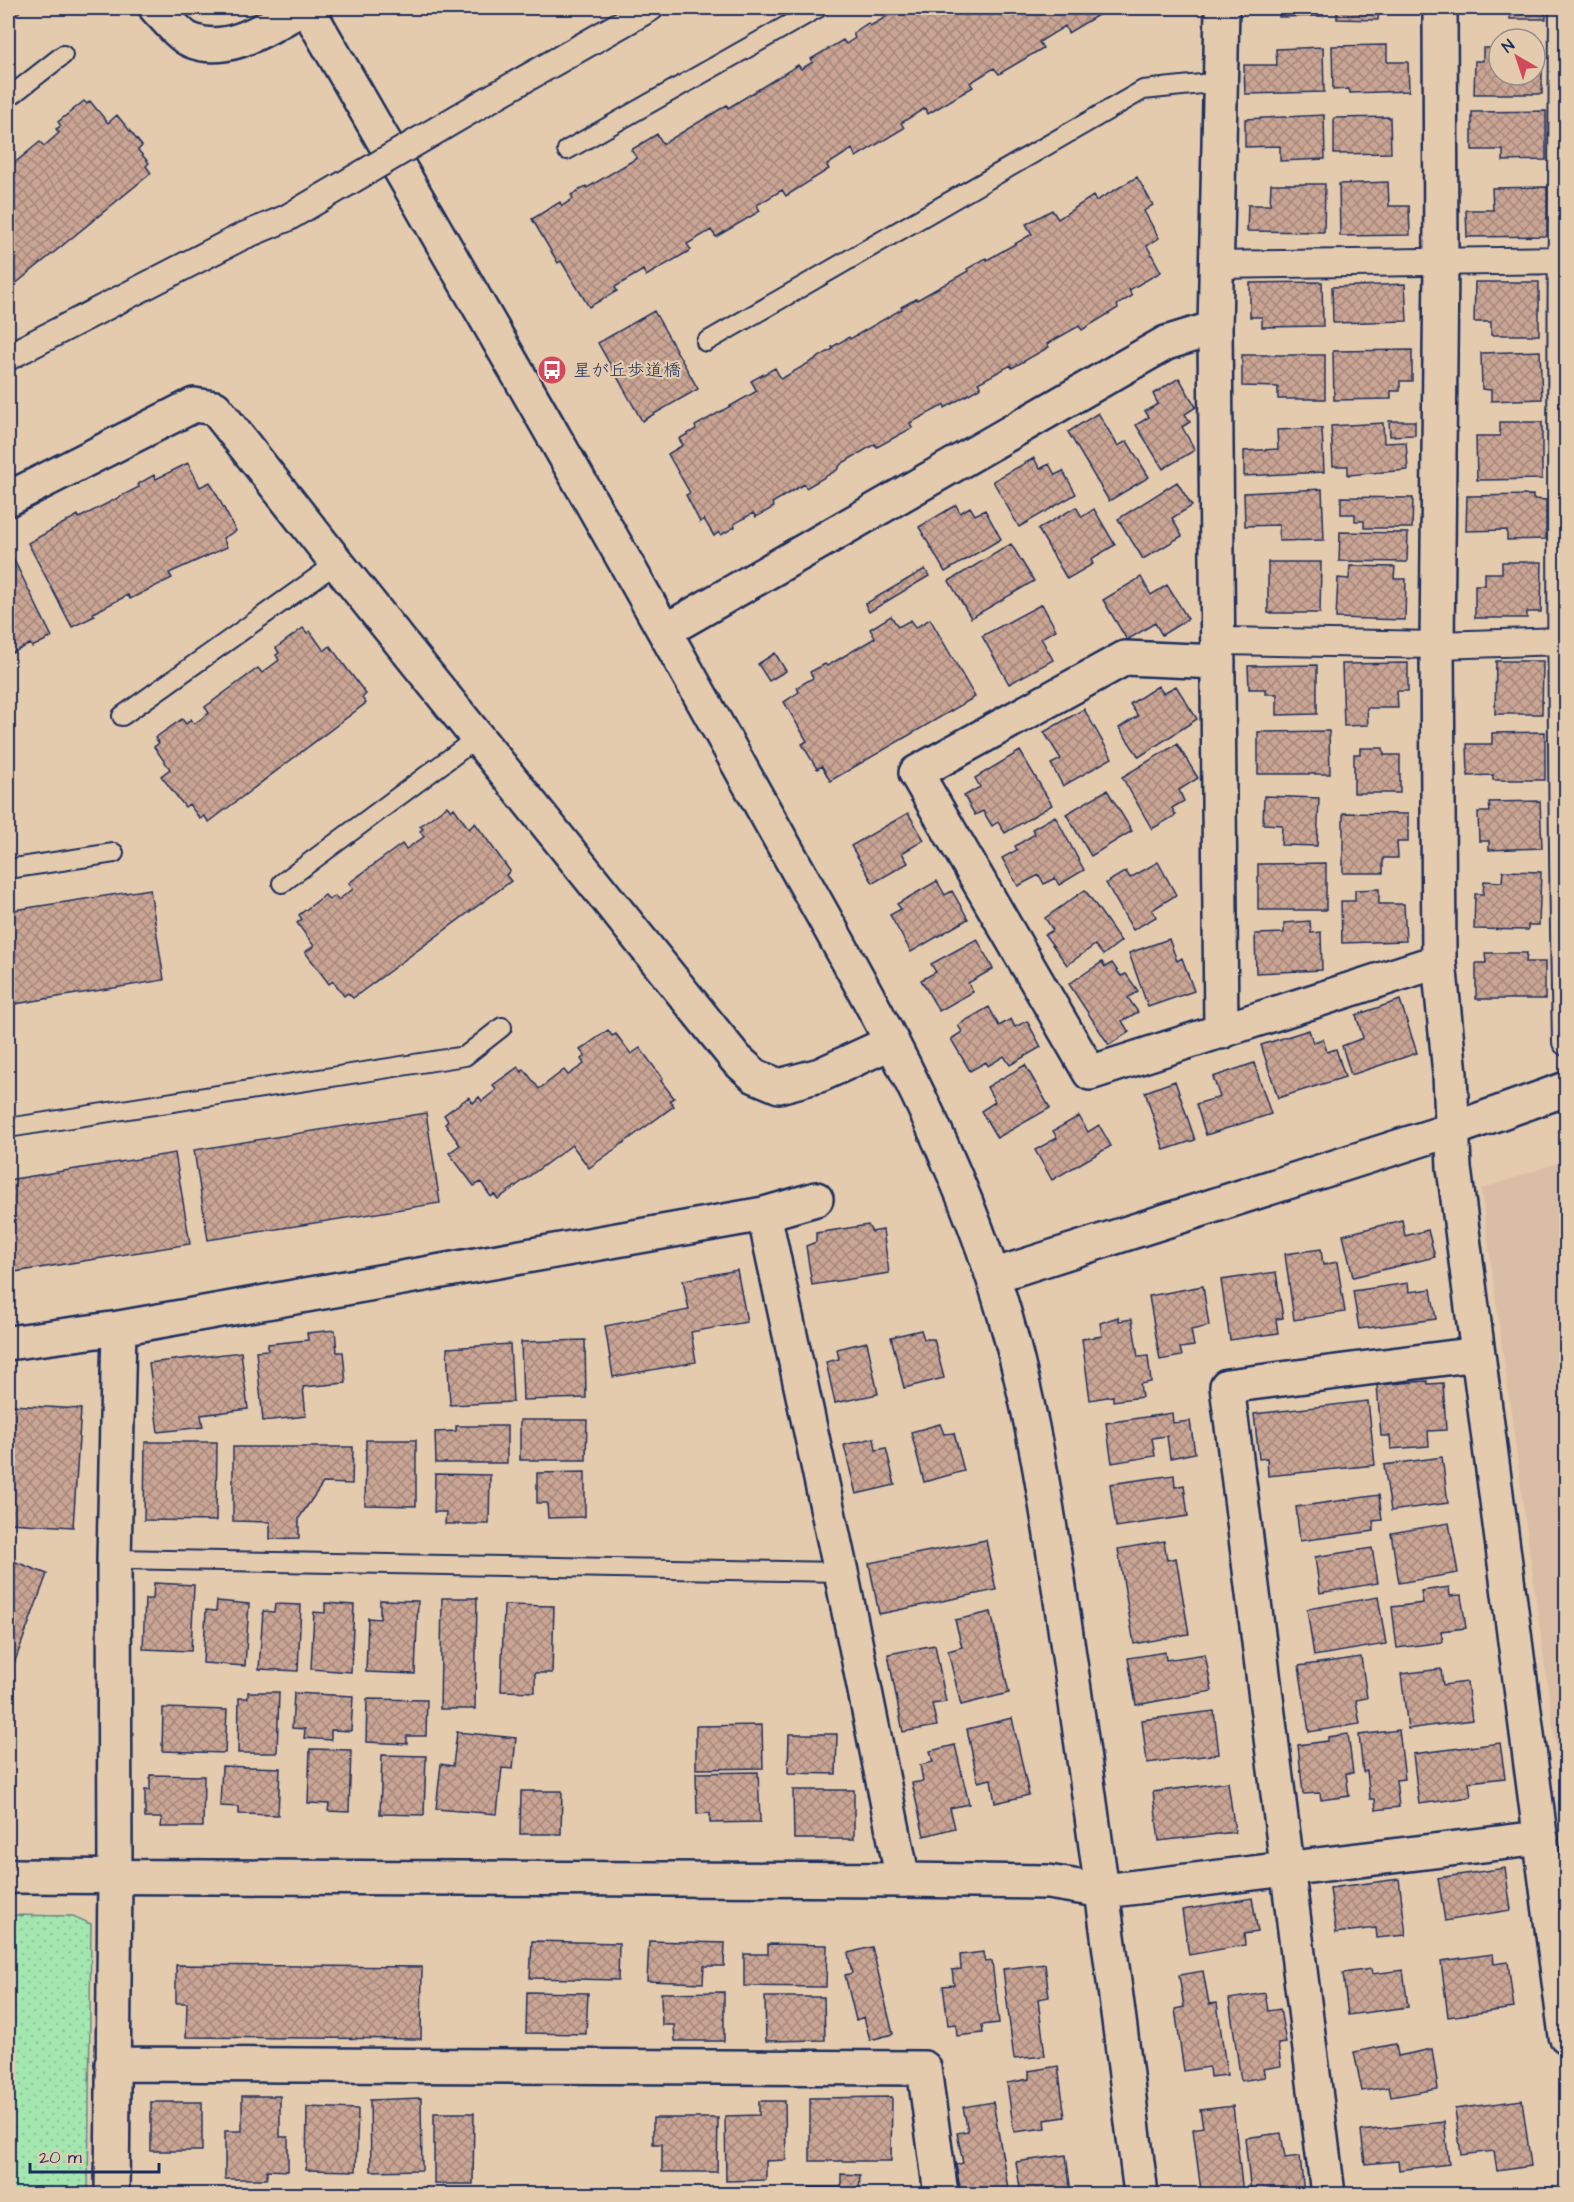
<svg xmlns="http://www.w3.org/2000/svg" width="1574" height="2202" font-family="'Architects Daughter','Klee One',sans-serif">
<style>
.built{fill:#d9bda5}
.grass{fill:url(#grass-dots);stroke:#608a86;stroke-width:1.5}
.building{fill:url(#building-cross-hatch);stroke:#1b2f5e;stroke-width:1.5}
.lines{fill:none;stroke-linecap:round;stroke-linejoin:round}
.service-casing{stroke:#1b2f5e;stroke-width:22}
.pedestrian-casing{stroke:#1b2f5e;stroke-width:30}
.minor-casing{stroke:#1b2f5e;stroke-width:38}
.tertiary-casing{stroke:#1b2f5e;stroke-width:38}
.service{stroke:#e5cbad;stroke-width:18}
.pedestrian{stroke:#e5cbad;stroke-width:26}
.minor{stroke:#e5cbad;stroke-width:33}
.tertiary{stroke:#e5cbad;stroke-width:33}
.pedestrian-bridge-casing{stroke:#1b2f5e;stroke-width:30;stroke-linecap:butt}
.pedestrian-bridge{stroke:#e5cbad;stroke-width:26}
.labels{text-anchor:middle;stroke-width:4.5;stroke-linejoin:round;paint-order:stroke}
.poi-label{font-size:18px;fill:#1b2f5e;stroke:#e5cbad;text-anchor:start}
</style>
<defs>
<pattern id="grass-dots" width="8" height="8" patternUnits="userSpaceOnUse" patternTransform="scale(1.5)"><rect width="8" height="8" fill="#a4e6af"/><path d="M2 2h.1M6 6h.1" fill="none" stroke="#8dc699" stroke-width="1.8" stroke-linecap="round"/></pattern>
<pattern id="building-cross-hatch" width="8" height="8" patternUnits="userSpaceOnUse" patternTransform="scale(1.5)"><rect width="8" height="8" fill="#cba594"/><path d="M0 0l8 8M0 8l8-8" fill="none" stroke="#a4877c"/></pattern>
</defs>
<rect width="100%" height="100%" fill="#e5cbad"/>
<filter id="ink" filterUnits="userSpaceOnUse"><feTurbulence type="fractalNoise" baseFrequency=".0167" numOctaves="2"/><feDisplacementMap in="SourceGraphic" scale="12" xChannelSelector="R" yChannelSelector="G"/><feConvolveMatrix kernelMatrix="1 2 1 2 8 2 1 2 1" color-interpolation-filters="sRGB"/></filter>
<g filter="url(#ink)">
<path class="built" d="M1566,1160V1823L1481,1189Z"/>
<path class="grass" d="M8,1915L73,1916L91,1924L88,2194H8Z"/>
<path class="building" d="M8,8H24L8,21Z
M902,8H1110L1068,33L1065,26L1039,42L1043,48L999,74L994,68L970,83L973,87L928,114L925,108L901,123L904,128L856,157L852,149L827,165L829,169L786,196L782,190L757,205L760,211L716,237L711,230L687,244L691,250L646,276L643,270L615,287L617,291L589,307L561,261L558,263L532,219L560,202L562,206L573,199L571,195L586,186L587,188L637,158L631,150L657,134L663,144L727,105L728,108L798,65L801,69L813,62L811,59L843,40L846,44L855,38L853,33L868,23L870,26Z
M1279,8H1323V16L1279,17Z
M1337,8H1379L1378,20L1337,19Z
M1467,8H1546V19H1510V12L1467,11Z
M1535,41H1542V94H1474L1475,61H1483V48H1499V75H1535Z
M1387,45V62H1408L1409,91L1350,93L1349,89L1333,90L1332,46Z
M1323,47L1324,92L1245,94L1244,65H1277L1276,49Z
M84,101L87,104L90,101L108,123L117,115L142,146L138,150L149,163L146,166L151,173L8,290V168L40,142L44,146L59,133L56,129L61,126L58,122Z
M1546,111V160L1503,161V150H1472V112Z
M1324,115L1325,159L1280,161V146L1245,147V119Z
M1390,117L1391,153L1334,154V118Z
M1137,177L1153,205L1144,211L1159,238L1147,246L1161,272L1129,290L1132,296L1117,305L1118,308L1082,330L1079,326L1047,344L1049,347L1012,368L1011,365L978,383L981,387L945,408L944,405L910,423L912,428L877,447L875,444L841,464L837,470L806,488L804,484L772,503L774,507L756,517L753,513L734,524L735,527L721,535L719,532L714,536L704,519L700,522L686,495L690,493L668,454L683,445L679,439L696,429L695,426L757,391L751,381L775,368L781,379L833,349L832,347L849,337L850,339L902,309L901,307L916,299L917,300L968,271L967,269L986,258L987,260L1032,234L1026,224L1052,210L1058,219L1093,196L1096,201Z
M1388,182L1389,206H1409L1410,235L1340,236L1339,184Z
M1271,184H1325L1324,232L1247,231L1248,205H1270Z
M1547,187V236L1467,237L1466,210H1493L1492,188Z
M1322,282L1323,326L1262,327V317H1250V283Z
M1475,282H1539V335H1491V322H1474Z
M1405,284L1407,321L1333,323L1332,287Z
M654,311L698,389L642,421L598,343Z
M1412,350V381H1400V391H1391V399L1334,400L1333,351Z
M1540,351L1542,399L1491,401V390L1482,389L1481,353Z
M1242,355H1325V399H1278V387L1242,386Z
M1179,378L1196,407L1185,414L1190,422L1182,427L1195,450L1163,469L1136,425L1149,417L1145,411L1158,404L1153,394Z
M1098,413L1118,446L1127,441L1149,477L1109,501L1068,432Z
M1389,421H1415V435L1390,436Z
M1500,422H1542V479L1477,480L1476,436H1500Z
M1383,423L1384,443L1406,442L1408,470L1348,475V466H1333L1331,426Z
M1322,428L1324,472L1244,476V451L1278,449L1277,430Z
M1034,458L1040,469L1049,464L1055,475L1063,471L1076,494L1019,527L993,481Z
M188,463L200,487L210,482L236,531L223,538L227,547L169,573L172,578L130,599L128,595L93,613L95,616L72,627L28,543L78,515L79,518L139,487L138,484L154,475L156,479Z
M1177,482L1192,506L1172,518L1182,536L1143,559L1118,519Z
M1322,489L1324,540L1279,541V525L1245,526L1244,493Z
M1533,495V499L1546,500V539L1507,540V530L1466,531L1467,496Z
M1341,497L1413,498L1412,528H1364V521H1355V514H1341Z
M956,505L960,513L970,507L975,515L985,510L1001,539L945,572L919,527Z
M1076,507L1082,517L1094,509L1115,545L1091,559L1093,564L1067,579L1038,529Z
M1340,532L1408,533L1407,562L1339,561Z
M1011,544L1034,581L971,618L949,581Z
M10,552L52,637L32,647L30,644L8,655V554Z
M1268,562H1321L1320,613H1268Z
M1502,562H1542L1541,612H1527V618H1475V585H1485V573H1502Z
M1350,566L1395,567L1394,579H1406L1405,620L1336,618L1338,578L1349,579Z
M925,569L929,576L869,612L865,604Z
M1141,577L1151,595L1167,585L1188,619L1162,635L1155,623L1127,640L1103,600Z
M1042,604L1056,630L1041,638L1053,660L1009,684L982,636Z
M891,616L898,627L911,620L915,628L930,619L975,697L830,781L822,766L817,769L802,744L807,741L784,702L799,692L797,687L813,678L810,672L825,664L827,666L875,638L870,629Z
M303,628L307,633L310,631L324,651L330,646L366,694L362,698L366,703L209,822L204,816L200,819L189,804L185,807L161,776L170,769L154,747L159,743L155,738L182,719L186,724L191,719L194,724L209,713L205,707L258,668L262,673L279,660L276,655L279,653L276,648Z
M775,653L786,671L769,681L758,664Z
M1496,661H1543L1542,714H1495Z
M1408,663V691H1397L1398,708H1367L1368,725L1344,726L1342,664Z
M1317,665V714L1277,715V694H1265V689H1249L1248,666Z
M1158,686L1163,693L1176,686L1197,719L1139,757L1119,728L1138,716L1130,704Z
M1084,709L1112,758L1063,786L1051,764L1061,759L1044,732Z
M1329,731L1330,774H1258V732Z
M1545,732V780H1493V775L1468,776L1467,744H1492V733Z
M1177,744L1198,778L1179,790L1184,801L1172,808L1176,815L1152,829L1122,777Z
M1360,748H1383L1384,755H1400V793H1354V754H1360Z
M1020,751L1052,805L1005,833L998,822L992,826L983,811L975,815L964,796L980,787L975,778Z
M1107,790L1132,831L1091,856L1066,814Z
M1264,796L1319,798L1317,846L1281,845L1282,825L1263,824Z
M1540,801L1542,848L1489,850V841H1479L1478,812H1490L1489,802Z
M447,806L451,811L454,808L469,829L475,823L510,871L506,875L511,881L353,998L348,993L344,996L333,981L329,984L305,952L314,946L297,923L302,919L299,915L325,895L329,900L335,896L338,900L353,889L349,883L402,844L406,849L424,837L420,831L423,829L420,826Z
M908,813L924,840L902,853L908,863L873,883L851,846Z
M1343,813L1408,814V842H1397L1398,858H1383V873H1343Z
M1055,816L1084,870L1059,885L1055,878L1044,884L1039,875L1018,886L1002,858L1017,850L1015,846L1035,834L1032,829Z
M1158,862L1176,895L1152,910L1156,917L1133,930L1106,883L1126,871L1130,878Z
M1326,863V910H1258V864Z
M1503,871L1541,872L1539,925H1528V930L1474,929L1475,894H1483L1484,881L1502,882Z
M937,881L945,895L952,891L968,919L911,952L890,915L901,909L897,904Z
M150,889L164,980L8,1005V911Z
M1379,889V904H1404L1406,941L1342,943L1341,901H1355V890Z
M1085,890L1121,941L1103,955L1095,945L1067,965L1045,935L1053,930L1045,918Z
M1310,921L1311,933L1321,932L1322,970L1256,973L1255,934L1284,933V923Z
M977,939L993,969L968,983L973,992L939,1011L921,980L936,972L931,964Z
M1169,939L1177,961L1182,958L1194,991L1148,1007L1129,953Z
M1485,953H1527L1526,962H1545V999H1476V963H1486Z
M1102,962L1105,967L1112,963L1121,976L1126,974L1138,991L1128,998L1138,1012L1122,1021L1129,1032L1109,1045L1069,984Z
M1400,1000L1417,1053L1351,1075L1342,1046L1363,1038L1356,1015Z
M989,1007L999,1026L1011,1019L1015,1027L1027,1021L1041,1047L1010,1065L1004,1056L988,1066L986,1062L970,1071L951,1039L962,1032L958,1025Z
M608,1030L612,1036L616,1034L631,1054L640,1048L663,1079L661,1081L674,1098L670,1100L674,1106L589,1168L572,1145L498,1199L494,1194L491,1197L481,1182L474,1186L449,1153L460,1145L445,1124L448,1121L444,1115L469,1097L473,1103L479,1097L482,1101L496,1090L493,1085L518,1067L522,1072L524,1069L539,1089L564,1070L568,1075L584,1064L581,1059L585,1056L580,1050Z
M1309,1030L1313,1042L1323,1039L1327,1052L1336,1049L1345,1077L1278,1098L1261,1045Z
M1254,1063L1271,1114L1206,1135L1196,1104L1220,1097L1213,1077Z
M1025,1065L1050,1108L997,1138L981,1111L995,1102L987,1087Z
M1175,1081L1195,1140L1164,1150L1145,1092Z
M426,1113L440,1203L208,1240L194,1150Z
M1079,1116L1088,1132L1099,1125L1111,1146L1052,1180L1035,1150L1057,1138L1053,1131Z
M175,1153L190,1244L8,1273V1180Z
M1402,1220L1405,1236L1428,1230L1435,1257L1353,1277L1343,1235Z
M868,1225L872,1232L883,1230L889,1273L812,1285L806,1246L816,1242V1233Z
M1321,1249L1323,1265L1337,1262L1345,1312L1294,1320L1285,1254Z
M737,1270L747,1322L691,1332L696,1362L613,1377L605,1326L689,1310L683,1280Z
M1276,1272L1283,1318L1276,1319L1278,1333L1230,1340L1221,1280Z
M1408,1283L1409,1292L1431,1289L1436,1319L1359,1329L1353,1291Z
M1203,1286L1209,1326L1191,1330L1194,1346L1180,1348L1182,1356L1160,1360L1149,1296Z
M1118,1317L1119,1321L1132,1319L1138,1357L1148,1356L1151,1382L1140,1384L1142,1397L1113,1401V1396L1090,1400L1082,1339L1102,1336L1100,1323Z
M335,1330L337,1352H343L346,1383L303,1387L306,1416L263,1421L256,1351L268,1350V1344L308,1340L307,1333Z
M921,1330L924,1339H934L944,1378L904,1388L891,1337Z
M585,1340L586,1398L523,1400L521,1342Z
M867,1342L878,1394L835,1403L826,1362L839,1359L837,1349Z
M510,1344L513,1402L450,1405L447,1348Z
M241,1352L248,1409L201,1415L203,1427L158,1432L149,1363Z
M1427,1381L1428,1384L1443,1383L1446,1430L1428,1431L1429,1446L1391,1449L1390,1436H1381L1377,1385Z
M1368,1401L1375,1465L1268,1476L1267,1458L1259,1459L1254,1414Z
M11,1405L81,1409L73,1527L9,1523L11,1497H8V1420H10Z
M1172,1413L1173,1423L1190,1421L1195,1453L1170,1458L1167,1436L1152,1438L1155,1456L1112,1463L1106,1423Z
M520,1420H587L586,1460H520Z
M940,1424L944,1434L954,1433L964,1471L924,1482L911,1432Z
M456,1426H507V1463H436L435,1432L456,1431Z
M874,1438L876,1450L886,1448L895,1485L856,1494L844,1445Z
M366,1440H416V1506L365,1505Z
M145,1442H217L216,1521L144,1520Z
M233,1447H353L352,1484L323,1483L299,1518V1538L270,1539V1522L233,1521Z
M1442,1457L1448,1503L1391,1511L1384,1465Z
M585,1472V1517L548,1518L547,1503H537V1473Z
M435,1474L490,1475L489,1524H445L446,1512H434Z
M1174,1475L1175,1487L1184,1485L1188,1516L1116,1527L1110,1484Z
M1379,1495L1382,1520L1373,1521L1374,1531L1300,1541L1296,1507Z
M1449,1523L1458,1573L1399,1583L1391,1533Z
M986,1540L996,1590L879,1614L869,1563Z
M1164,1541L1167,1560L1176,1558L1189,1634L1134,1644L1118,1549Z
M1372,1548L1378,1583L1320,1593L1315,1557Z
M8,1559L47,1574L8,1680Z
M154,1583L194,1585L191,1651L143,1649L145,1599H153Z
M1449,1587L1450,1596L1461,1595L1466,1628L1441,1631L1443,1642L1397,1648L1392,1607L1423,1603L1421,1591Z
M1378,1597L1386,1644L1314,1656L1307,1609Z
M442,1598H477L475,1709H440Z
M380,1600L418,1601L415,1674L366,1672L368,1618L380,1619Z
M217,1601L249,1604L245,1666L203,1663L206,1610L216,1611Z
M325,1603L354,1605L351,1672L311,1669L314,1612L325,1613Z
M275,1604L301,1605L298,1671L259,1669L263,1611L274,1612Z
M504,1605L554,1606L552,1673H535V1692L501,1691Z
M991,1612L1009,1693L961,1705L948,1651L962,1647L955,1620Z
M935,1645L946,1702L932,1704L937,1726L903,1732L888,1654Z
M1165,1652L1166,1660L1205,1654L1212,1691L1136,1705L1128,1658Z
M1361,1657L1367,1698L1356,1700L1360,1724L1309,1732L1299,1666Z
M1441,1669L1443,1685L1467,1682L1472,1720L1408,1729L1401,1674Z
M248,1692H279L277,1753H238L239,1698H248Z
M294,1693L353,1696L351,1731L331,1730V1740L304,1738L305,1729L292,1728Z
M367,1699L427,1700L426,1736H407V1744L366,1742Z
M163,1708L227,1710L225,1753L162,1751Z
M1214,1711L1219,1754L1147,1763L1142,1720Z
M1012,1718L1029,1795L995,1803L991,1779L978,1782L967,1729Z
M762,1725L763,1768L696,1769V1726Z
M1399,1730L1405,1779L1396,1780L1399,1807L1376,1810L1375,1799H1370L1367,1771L1363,1772L1359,1735Z
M457,1732L516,1738L513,1769L502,1768L497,1814L436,1809L441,1764L453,1766Z
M789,1734H837L836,1774L788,1773Z
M1348,1734L1353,1773H1346L1349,1796L1321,1800L1320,1793L1303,1794L1298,1745L1328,1741V1737Z
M1500,1743L1505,1778L1469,1782L1471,1797L1419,1804L1413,1754Z
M955,1745L969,1804L950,1808L955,1828L924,1836L912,1783L923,1781L920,1765L933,1762L930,1751Z
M310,1749L351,1750L349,1812L328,1811L329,1804L308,1803Z
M382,1755L426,1756L424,1815L380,1814Z
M222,1766L280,1768L278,1815L239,1814V1807L220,1806Z
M758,1772L760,1822L710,1823V1813L697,1814L696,1773Z
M150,1775L204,1776L203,1827H161L162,1818H145V1790H150Z
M1228,1782L1235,1832L1159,1841L1153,1792Z
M793,1790H854V1839H794Z
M521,1791H562L561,1834H520Z
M1505,1868L1511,1910L1445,1921L1438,1878Z
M1399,1879L1406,1935L1377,1938L1376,1928L1336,1933L1330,1888Z
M1252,1898L1258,1932L1244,1934L1245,1945L1189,1955L1182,1910Z
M532,1941L619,1943L618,1980L530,1978Z
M649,1941L725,1943L724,1966H704L703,1983L647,1981Z
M768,1944L827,1945L826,1987L744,1986V1954H768Z
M872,1947L893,2034L870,2040L864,2017L856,2020L845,1975L852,1973L848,1953Z
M983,1952L985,1962L992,1961L999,2023L982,2025L983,2033L957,2036L956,2024L948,2025L943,1986L954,1985L952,1970L961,1969L960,1955Z
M1493,1954L1494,1964L1508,1962L1514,2008L1448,2017L1441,1961Z
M1045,1964L1049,1997L1038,1999L1045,2056L1014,2059L1003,1969Z
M176,1965L422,1967L421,2039L186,2037L187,2003H176Z
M1371,1969L1372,1974L1403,1970L1408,2007L1348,2015L1343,1973Z
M1203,1971L1209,2004L1217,2003L1227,2075L1210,2077L1209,2067L1184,2071L1175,2009L1184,2007L1179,1975Z
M527,1992L588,1993L586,2034L526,2033Z
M724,1992V2041H675L674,2025H662L661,1993Z
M1265,1993L1268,2011L1280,2009L1286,2043L1278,2044L1281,2066L1263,2069L1265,2077L1241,2081L1229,1999Z
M765,1997H824L825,2040L766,2041Z
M1396,2044L1398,2056L1432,2049L1438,2089L1391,2097L1389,2087L1362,2091L1354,2052Z
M1058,2066L1065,2117L1045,2120L1046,2128L1014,2132L1007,2083L1029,2079V2071Z
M242,2096H280V2137H288V2171L267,2170V2179H225V2131H242Z
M892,2097L891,2161H810V2098Z
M421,2098L422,2170L371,2171L370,2100Z
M1522,2100L1531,2166L1497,2171L1494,2151L1461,2155L1455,2109Z
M759,2101H785L786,2160L766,2161V2180L726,2181L725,2116L759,2115Z
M151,2102H202V2151H151Z
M993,2102L1009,2194H961L956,2165L963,2163L957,2133L968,2131L963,2107Z
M1233,2106L1243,2194H1215V2189L1201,2191L1193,2129L1203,2127L1200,2110Z
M307,2107L358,2109L356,2171L306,2170Z
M434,2113H474L473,2184H434Z
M653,2118H718L717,2172H662V2144H653Z
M1444,2122L1449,2164L1399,2170L1398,2161L1365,2164L1361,2131Z
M1281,2133L1285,2158L1300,2156L1304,2194H1251L1245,2138Z
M1066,2155L1071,2193L1021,2194L1016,2162Z
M841,2174L860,2175L859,2194H809V2187H841Z
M1554,2187L1555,2194H1503Z"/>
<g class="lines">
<g class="service-casing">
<path id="service" d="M8,98L63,55
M567,150L818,8
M706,342L1143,90L1221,82
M122,716L337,563
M8,869L114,853
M282,883L477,738
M8,1128L465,1056L502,1027
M114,1559L841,1572"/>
</g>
<g class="pedestrian-casing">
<path id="pedestrian" d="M1563,8C1561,353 1559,697 1566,1042
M495,96L650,8
M1216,265L1562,260
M8,357L241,237L287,218
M1219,641L1437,645L1561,641"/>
</g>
<g class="minor-casing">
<path id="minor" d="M156,8C164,16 180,36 190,40C229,57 270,25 303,8
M1440,8L1441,262L1437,645L1439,961L1450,1074L1454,1168L1566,2036
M8,499L194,405L215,408L337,563L736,1059L755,1076L779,1086L820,1075L892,1042
M665,631L1166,343L1215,328
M1218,662L1125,658L916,773L1090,1073L1439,961
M1221,1032L1215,328L1222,8
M764,1214L841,1572L903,1880
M8,1343L119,1328L764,1214L816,1199
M1104,1891L1541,1838
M112,2064L924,2068L941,2194
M112,2194L115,1876L114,1559L119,1328
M1328,2194L1227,1386L1478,1354"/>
</g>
<g class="tertiary-casing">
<path id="tertiary" d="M307,8C456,266 606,524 750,785C838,944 936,1103 993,1277C1034,1401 1051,1533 1070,1662C1096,1839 1119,2017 1141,2194
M993,1276L1454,1129L1566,1089
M8,1876L903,1880L1048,1882L1104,1891"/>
</g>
<use href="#service" class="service"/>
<use href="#pedestrian" class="pedestrian"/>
<use href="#minor" class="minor"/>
<use href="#tertiary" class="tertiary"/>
<g class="pedestrian-bridge-casing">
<path id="pedestrian-bridge" d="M287,218L495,96"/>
</g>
<use href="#pedestrian-bridge" class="pedestrian-bridge"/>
</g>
</g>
<defs>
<g id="bus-disc" transform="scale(1.5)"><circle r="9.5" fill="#d1495b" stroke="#e5cbad"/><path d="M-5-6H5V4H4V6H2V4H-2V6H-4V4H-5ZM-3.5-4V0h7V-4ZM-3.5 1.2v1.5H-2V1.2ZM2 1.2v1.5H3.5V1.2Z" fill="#fff"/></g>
</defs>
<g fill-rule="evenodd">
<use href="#bus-disc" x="552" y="370"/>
</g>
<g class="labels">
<g class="poi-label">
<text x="573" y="376">星が丘歩道橋</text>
</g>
</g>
<rect width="1574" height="2202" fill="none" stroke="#e5cbad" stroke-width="30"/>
<rect x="15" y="15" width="1544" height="2172" fill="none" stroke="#1b2f5e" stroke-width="2" filter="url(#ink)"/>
<g transform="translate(1517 57) rotate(321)"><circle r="28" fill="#e5cbad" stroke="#948d8d" stroke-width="1.5"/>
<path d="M0-4.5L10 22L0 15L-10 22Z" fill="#d1495b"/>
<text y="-9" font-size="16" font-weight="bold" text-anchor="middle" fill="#1b2f5e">N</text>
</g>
<path d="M30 2163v9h129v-9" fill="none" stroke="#1b2f5e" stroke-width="3"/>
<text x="39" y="2163" font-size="18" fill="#1b2f5e" stroke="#e5cbad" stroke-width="4.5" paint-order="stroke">20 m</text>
</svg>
